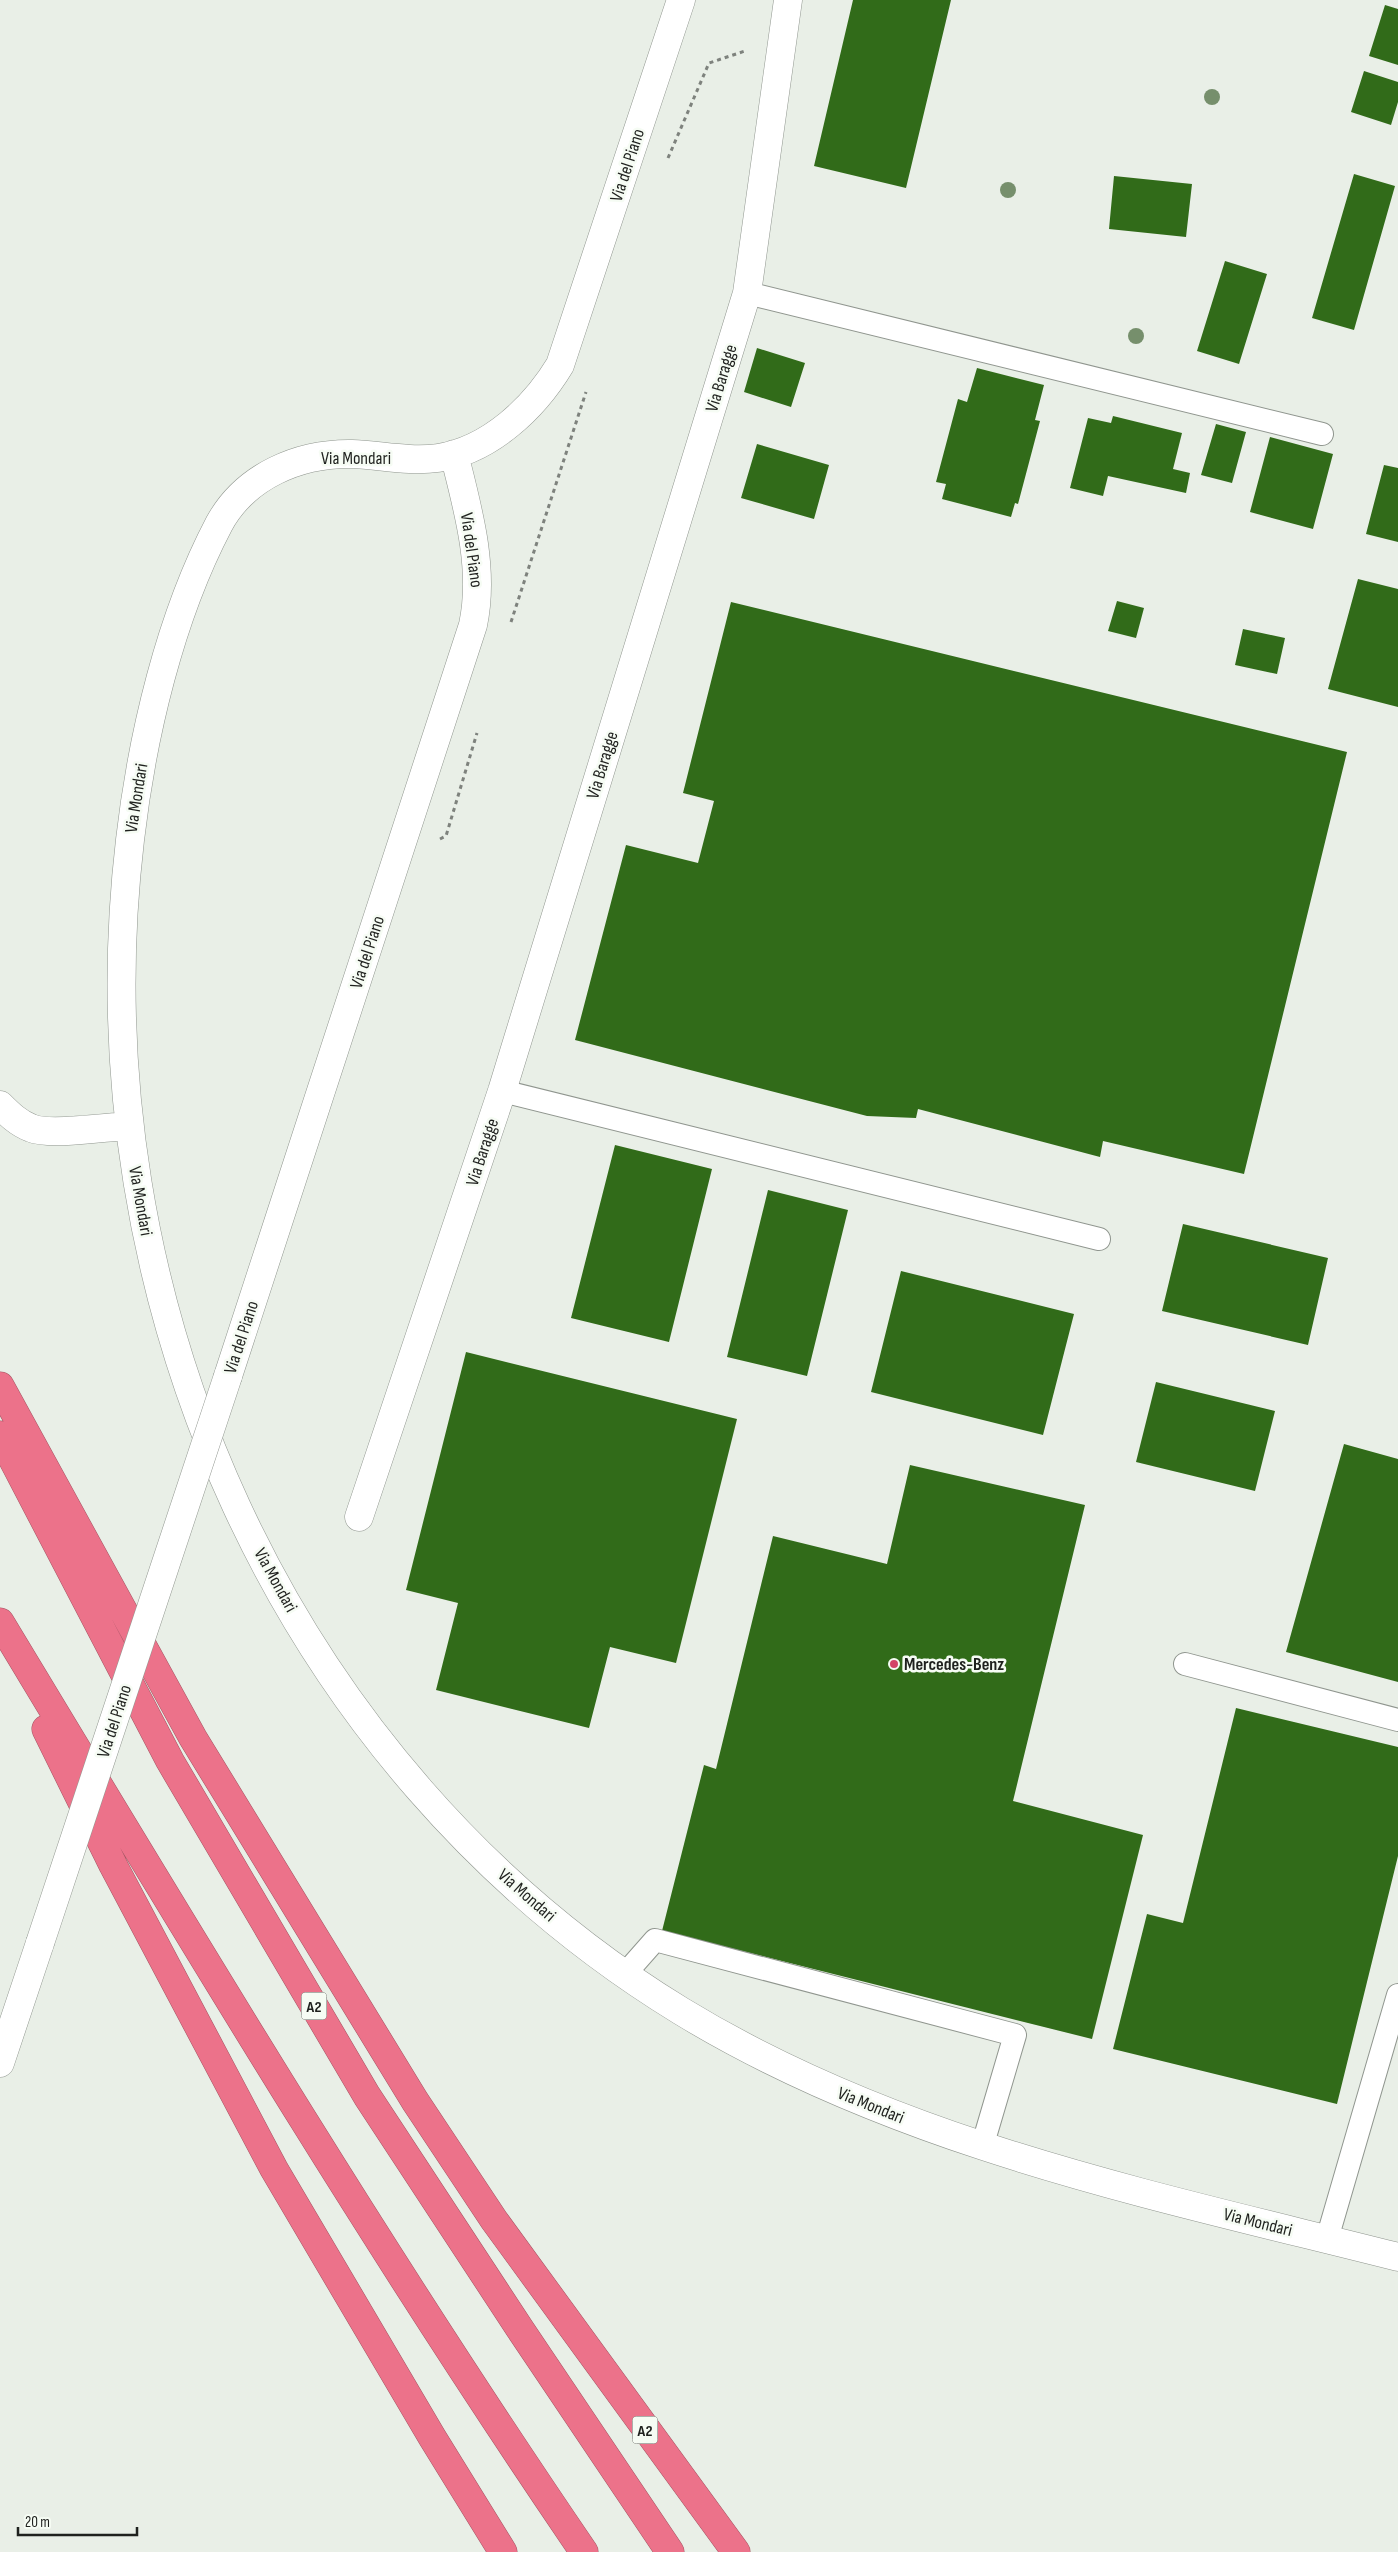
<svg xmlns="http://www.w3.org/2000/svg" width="1398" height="2552" font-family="'Sofia Sans Condensed',sans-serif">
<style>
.building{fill:#316b19}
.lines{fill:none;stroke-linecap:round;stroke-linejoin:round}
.service-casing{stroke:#90968f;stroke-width:24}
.minor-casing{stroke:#90968f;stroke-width:29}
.motorway-casing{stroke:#a45664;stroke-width:29}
.path{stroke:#7e827d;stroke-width:3;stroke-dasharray:4 4;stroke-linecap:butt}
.service{stroke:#fff;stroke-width:22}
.minor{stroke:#fff;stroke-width:28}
.motorway{stroke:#ec728a;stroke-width:28}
.minor-bridge-casing{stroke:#90968f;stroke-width:29;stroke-linecap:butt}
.minor-bridge{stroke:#fff;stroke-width:28}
.tree{fill:#768f6c}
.poi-dot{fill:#d34467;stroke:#f6fcf4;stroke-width:2}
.labels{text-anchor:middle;stroke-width:5;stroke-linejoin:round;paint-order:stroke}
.shield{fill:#f6fcf4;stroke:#60635e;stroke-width:1}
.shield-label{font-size:16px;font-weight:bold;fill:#1f211e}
.street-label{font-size:18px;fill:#1f211e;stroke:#f6fcf4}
.poi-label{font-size:18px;font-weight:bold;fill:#1f211e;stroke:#f6fcf4;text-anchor:start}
</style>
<rect width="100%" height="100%" fill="#e9efe7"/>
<path class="building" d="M853,0H951L906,188L814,166Z
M1385,5L1398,9V65L1369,56Z
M1364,71L1398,82V102L1391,125L1351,112Z
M1354,174L1395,186L1354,330L1312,318Z
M1114,176L1192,184L1186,237L1109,229Z
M1225,261L1267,274L1239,364L1197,351Z
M757,348L805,363L791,407L744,392Z
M977,368L1044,385L1035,420L1040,421L1018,504L1015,503L1011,517L942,499L946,484L936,482L958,399L967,402Z
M1113,416L1182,433L1173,469L1190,473L1186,493L1108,476L1103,496L1070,488L1088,418L1111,423Z
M1216,424L1246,432L1232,483L1201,475Z
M1270,437L1333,454L1313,529L1250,512Z
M757,444L829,465L814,519L741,498Z
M1384,465L1398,468V542L1366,534Z
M1358,579L1398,589V707L1328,689Z
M1117,601L1144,608L1136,638L1108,631Z
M731,602L1347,752L1244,1174L1103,1141L1100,1157L918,1109L916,1118L867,1116L575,1040L626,845L698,863L714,801L683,793Z
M1243,629L1285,638L1277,674L1235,665Z
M615,1145L712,1169L669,1342L571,1318Z
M768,1190L848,1210L807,1376L727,1357Z
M1183,1224L1328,1258L1308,1345L1162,1311Z
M901,1271L1074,1314L1043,1435L871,1392Z
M466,1352L737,1419L676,1663L610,1647L589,1728L436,1690L458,1603L406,1590Z
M1156,1382L1275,1411L1255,1491L1136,1462Z
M1344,1444L1398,1459V1682L1286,1652Z
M910,1465L1085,1505L1013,1801L1143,1835L1092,2039L662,1931L704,1765L716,1769L773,1536L887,1564Z
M1236,1708L1398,1747V1856L1337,2104L1113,2049L1147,1914L1183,1923Z"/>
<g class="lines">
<g class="service-casing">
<path id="service" d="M747,293L1322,434
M502,1091L1099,1239
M1185,1664L1398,1720
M625,1974L655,1940L1015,2035L982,2147
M1327,2239L1398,1995"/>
</g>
<g class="minor-casing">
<path id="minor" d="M681,0L560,365C534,408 490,450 438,458C409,462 380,455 352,454C299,453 245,476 219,524C170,617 142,736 130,840C76,1298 284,1768 681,2011C899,2144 1153,2195 1398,2257
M0,1105C9,1114 18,1123 31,1128C50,1136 106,1127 128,1126
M228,1376L473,625C485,569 468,509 454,454
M359,1517L502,1091L747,293L788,0
M0,2063L40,1943"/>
</g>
<g class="motorway-casing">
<path id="motorway" d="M0,1386L193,1738L415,2101L494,2220L736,2552
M0,1435L170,1761L367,2096L520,2329L670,2552
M0,1622C189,1935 377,2249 584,2552
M46,1729L113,1865L274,2169L432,2437L503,2552"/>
</g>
<path class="path" d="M668,158L709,63L745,51
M511,622L586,392
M440,839L446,836L477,733"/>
<use href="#service" class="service"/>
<use href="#minor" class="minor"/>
<use href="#motorway" class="motorway"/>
<g class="minor-bridge-casing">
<path id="minor-bridge" d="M40,1943L228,1376"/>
</g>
<use href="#minor-bridge" class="minor-bridge"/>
</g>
<g class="tree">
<circle cx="1212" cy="97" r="8"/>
<circle cx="1008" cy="190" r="8"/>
<circle cx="1136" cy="336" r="8"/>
</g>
<circle class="poi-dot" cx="894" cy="1664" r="5"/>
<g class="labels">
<g class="shield">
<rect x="301.5" y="1992.5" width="25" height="27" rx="4"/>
<rect x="632.5" y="2416.5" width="25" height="27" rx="4"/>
</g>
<g class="shield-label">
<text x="314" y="2012">A2</text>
<text x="645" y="2436">A2</text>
</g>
<g class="street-label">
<text transform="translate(627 165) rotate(-72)" y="6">Via del Piano</text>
<text transform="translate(721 378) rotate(-73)" y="6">Via Baragge</text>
<text x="356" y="464">Via Mondari</text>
<text transform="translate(472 550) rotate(82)" y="6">Via del Piano</text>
<text transform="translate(602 765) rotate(-73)" y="6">Via Baragge</text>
<text transform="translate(136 798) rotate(-81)" y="6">Via Mondari</text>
<text transform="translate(367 952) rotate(-72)" y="6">Via del Piano</text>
<text transform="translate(482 1152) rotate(-72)" y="6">Via Baragge</text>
<text transform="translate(141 1201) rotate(80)" y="6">Via Mondari</text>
<text transform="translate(241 1337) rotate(-72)" y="6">Via del Piano</text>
<text transform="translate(276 1580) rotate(61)" y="6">Via Mondari</text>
<text transform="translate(114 1721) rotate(-72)" y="6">Via del Piano</text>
<text transform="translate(527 1895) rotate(41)" y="6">Via Mondari</text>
<text transform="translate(871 2105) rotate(22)" y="6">Via Mondari</text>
<text transform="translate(1258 2222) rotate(14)" y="6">Via Mondari</text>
</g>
<g class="poi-label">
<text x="904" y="1670">Mercedes-Benz</text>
</g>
</g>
<path d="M18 2527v8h119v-8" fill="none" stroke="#1f211e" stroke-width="2.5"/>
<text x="25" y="2527" font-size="15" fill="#1f211e" stroke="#f6fcf4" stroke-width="4" paint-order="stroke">20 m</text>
</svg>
